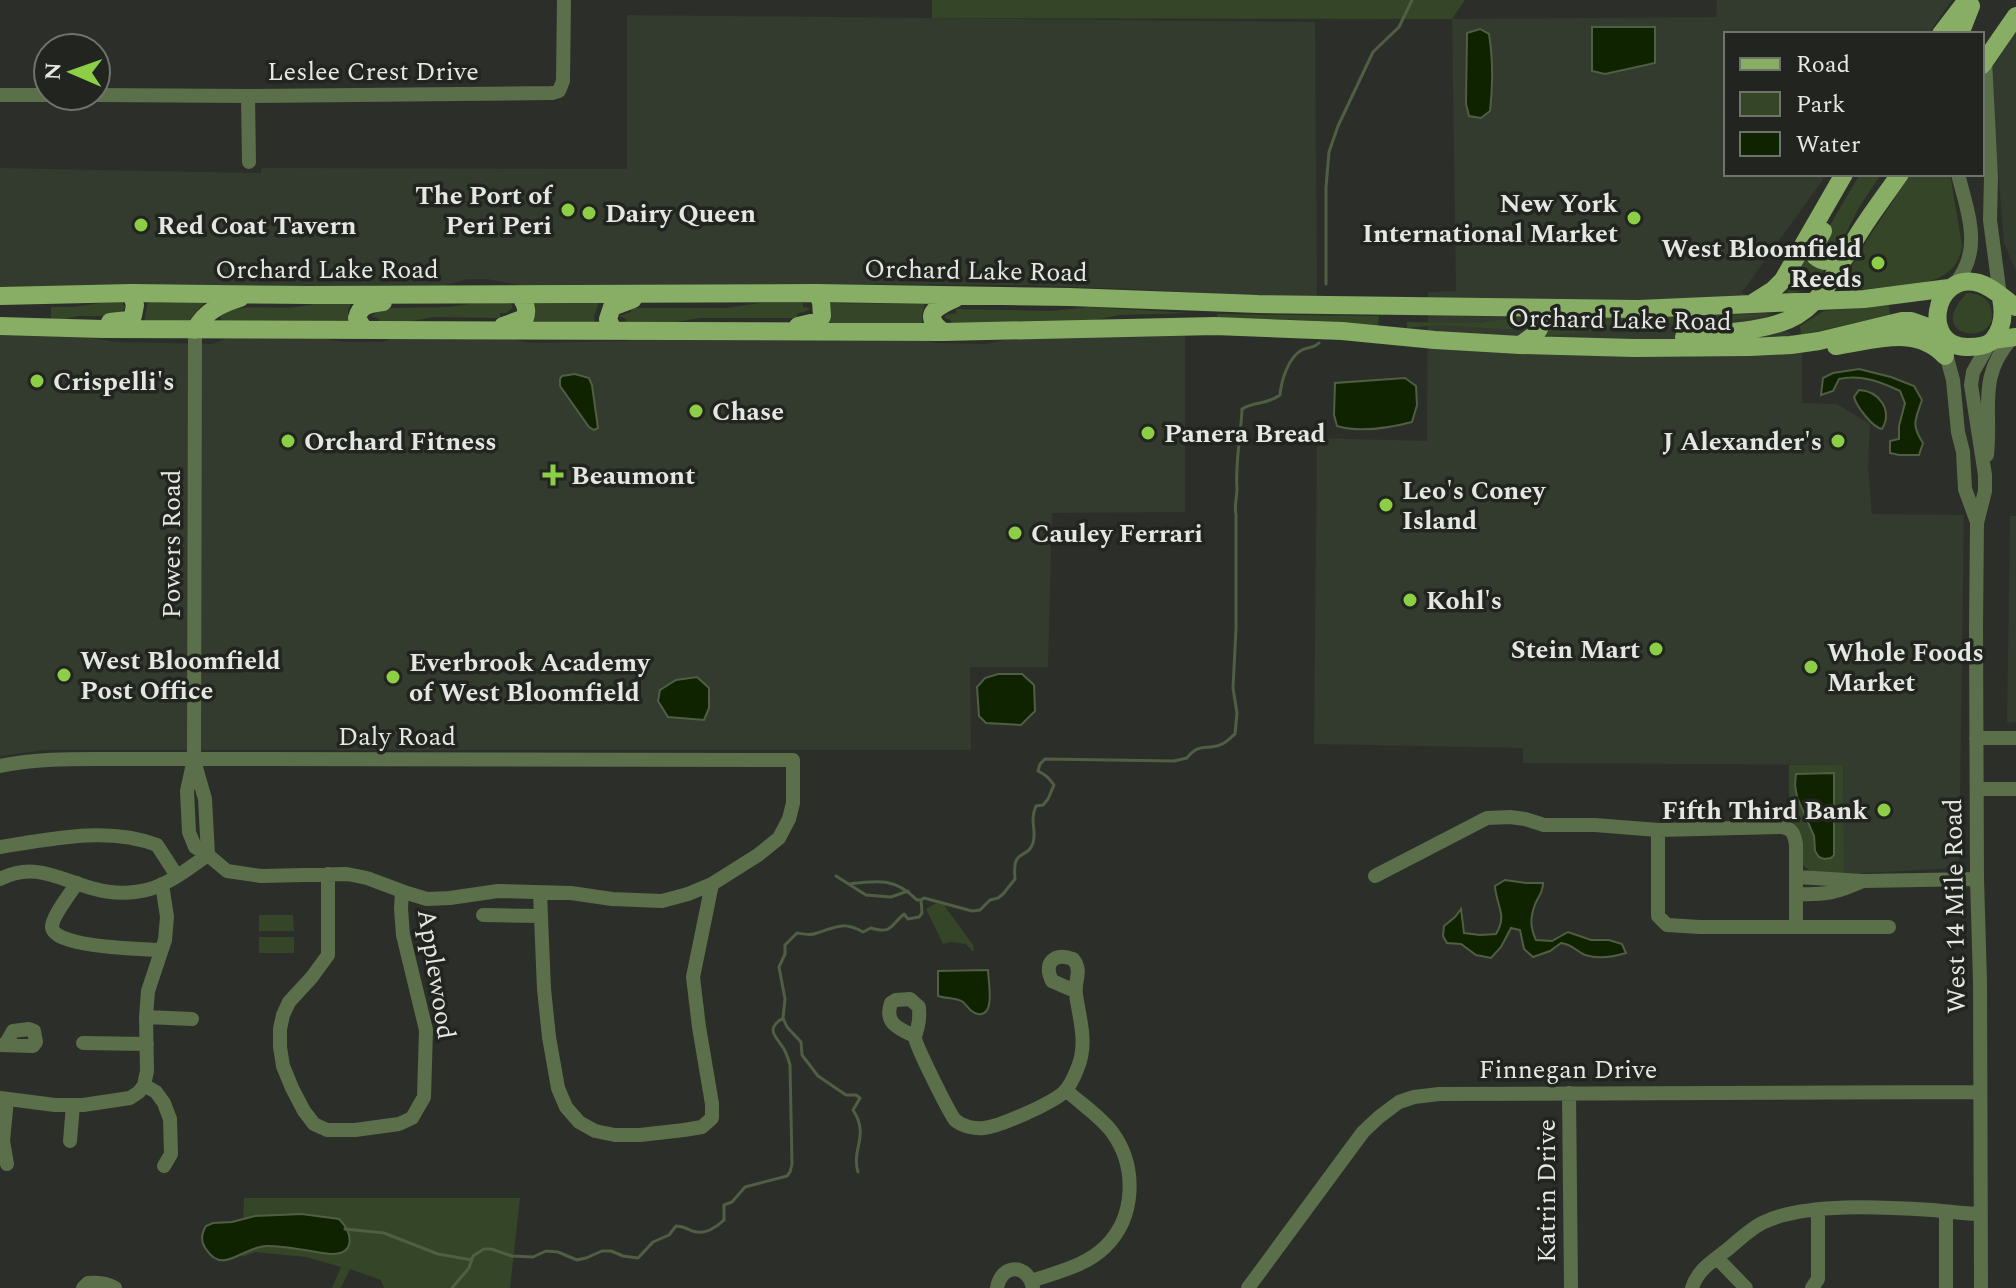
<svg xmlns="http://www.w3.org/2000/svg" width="2016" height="1288" font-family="Spectral,serif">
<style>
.built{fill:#333a2e}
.green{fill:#354527}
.water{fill:#102300;stroke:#505e44;stroke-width:2}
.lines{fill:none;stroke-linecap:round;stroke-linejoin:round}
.stream{stroke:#505e44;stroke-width:3}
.minor{stroke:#5b6f4b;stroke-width:14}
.major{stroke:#87ae64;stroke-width:18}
.poi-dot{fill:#8cce45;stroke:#22251f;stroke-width:3}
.labels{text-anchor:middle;stroke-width:7;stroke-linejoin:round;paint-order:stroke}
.street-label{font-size:26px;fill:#e4e7e2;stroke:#22251f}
.poi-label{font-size:26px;font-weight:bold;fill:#e4e7e2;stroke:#22251f;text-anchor:start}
</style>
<rect width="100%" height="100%" fill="#2c2f29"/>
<path class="built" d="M1717,0H1952L1928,34H1726V174H1827L1742,292L1802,344V403L1837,404L1870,424L1868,466L1872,514L1964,515L1959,868L1844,874L1842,765L1523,763V748L1314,744L1317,438L1427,441L1428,292L1456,291L1452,19L1716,17Z
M627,15L1315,22L1317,297L1221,295L1152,290L1026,285L751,284L686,288H533L487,279H467L437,288H0V168L261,173V168L627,169Z
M2016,31V271L2004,243L1990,69L1993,64Z
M0,332L78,335L114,342L213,344L230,336L313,337L347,342H383L394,337H495L533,343L624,341L641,338H905L937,343L986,344L1013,338L1185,332V512L1052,513L1048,667H970L971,750H44L0,756Z
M2010,516H2016V722L2007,723Z"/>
<path class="green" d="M932,0H1465L1452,19L932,18Z
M1860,174H1881L1858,209L1841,243L1838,242L1831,247H1827L1823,237Z
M1911,174H1950L1962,245C1959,279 1925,284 1898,286C1880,287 1863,289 1846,291L1838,289L1869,237Z
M1807,256L1825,269C1814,284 1806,293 1787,293Z
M1967,293C1978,293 1988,297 1991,309C2002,347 1921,340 1967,293Z
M112,301H123V305L126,306L123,310L119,312V316H80L51,321V307H74Z
M148,301H206L187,322H144Z
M327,302H352L348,310V323L222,322L220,315C244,302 269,310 296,307C306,306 317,303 327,302Z
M482,302H510L513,308L506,313H500V318L434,317L401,323H379V319L371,316L378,312L384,311L385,308L449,307Z
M534,302H599L594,316L595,323H531L534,310Z
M760,303H803V307L809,308V310L797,314V318H700L665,324L626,323V319L619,316L631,312V308H726Z
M830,303L925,304L922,314V324L826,323Z
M1889,305L1890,315L1801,335L1800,326L1824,311Z
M1088,307L1191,313L1119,315L1087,322L951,324V320L944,318L946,315L956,313V309L1052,311Z
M1217,314L1379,316L1378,326L1304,320L1217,318Z
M1775,314L1718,322L1654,324L1546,336L1549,326V318Z
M1511,318H1520V321L1528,322L1530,324L1520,327V330L1438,325L1407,328V322L1481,323Z
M1789,765H1843L1844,874L1810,871L1803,865L1789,823Z
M936,903L944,905L973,945L974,951H972L966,944L951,942L943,944L926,909Z
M259,915H293L294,931H259Z
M259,937H294V953H259Z
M244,1198H520L510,1288H384L381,1280L350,1269L341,1288H332L341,1267L306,1257L255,1252L242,1257Z"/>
<path class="water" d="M1592,27H1655V63L1605,74L1592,71Z
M1480,29L1489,34C1493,59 1493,85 1490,111L1481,118L1469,116L1466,104L1467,33Z
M1859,369L1891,377L1914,386L1922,400C1915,420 1911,425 1923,443L1919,455H1899L1890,453V441L1899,439V426L1905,403L1900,391C1881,382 1861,374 1839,379L1833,391L1821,395L1823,378L1833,373Z
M575,374L589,378L592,385L598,428L594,430L589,427L560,386V379L562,376Z
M1405,378L1416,386L1417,405L1412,422C1389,428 1361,433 1337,426L1334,415L1335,383Z
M1859,390C1879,391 1893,410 1882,429C1872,427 1857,407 1854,397Z
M998,674H1022L1034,685L1035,711L1021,725L986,723L979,716L977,687L985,678Z
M697,677L709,688V708L704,720L668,717L658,701L660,690L676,680Z
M1834,773V855L1831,858L1824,859L1819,857L1815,851L1814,836L1797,797L1795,785L1796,774Z
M1505,880L1526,883H1543C1543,894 1537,897 1534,907C1530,918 1531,930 1536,940L1552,941L1568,932L1591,940H1609L1622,944L1626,953C1613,957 1598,959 1585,955C1576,951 1572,944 1561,943L1550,951L1533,957L1524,949L1520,930L1511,928L1501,947L1491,958L1476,955L1461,944L1447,943L1443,936L1444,926L1455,917L1461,909L1464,933L1480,935L1496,934C1508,915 1496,905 1495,886Z
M988,970C988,980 996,1017 978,1014C970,1013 968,1006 963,1002C956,997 946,999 938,996V971Z
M302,1214L339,1219C353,1233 356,1255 330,1254C309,1251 287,1246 267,1246C243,1246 223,1276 206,1249C200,1241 201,1234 206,1226L213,1223L232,1222L255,1216Z"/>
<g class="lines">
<path class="stream" d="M1326,284V187L1329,152L1338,126L1373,52L1399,27L1412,0
M836,876L866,895L891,897L908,891
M849,884C879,880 895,878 917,900H921
M858,1172C851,1148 870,1136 853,1110L860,1098L856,1095H846L818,1076L802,1055L801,1042L787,1027L783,1018L785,999L779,967L785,954V945L797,933C804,934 810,936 817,933C836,927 843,921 863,932L871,928C892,934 889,927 904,914L908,919L919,917L922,913L921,900L924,898L972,911L980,910L990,900L998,898L1003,894L1015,879C1012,846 1027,861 1033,843C1037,829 1029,822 1036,806L1043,805L1048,799L1054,785C1049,778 1046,775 1038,771L1040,764L1045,759L1174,761L1187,758C1199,741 1210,752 1224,743C1228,741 1231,737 1235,734L1237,713L1233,688L1236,629V515C1234,506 1237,498 1237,489C1235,462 1241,436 1242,409C1255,401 1267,405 1280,395C1281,382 1288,357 1302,350C1308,347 1314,348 1319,343
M345,1229L384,1233L438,1254L472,1260
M452,1288L469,1268L473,1256L484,1249H491L512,1256L533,1257L546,1251L558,1252L577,1260L586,1258L602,1251H611L623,1256L638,1258L653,1242L669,1235L676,1226C685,1226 689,1231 697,1232C706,1234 718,1226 724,1220V1205L732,1202L745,1187L787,1176L790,1172L792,1164L790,1065C788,1058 786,1051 782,1046C773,1034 767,1028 783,1018"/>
<path class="minor" d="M1985,60L1991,177L1990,220L2000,296
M0,95H48
M96,95L248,96L552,93L559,91L563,81L564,0
M248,96L249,162
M1953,286C1984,252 1968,214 1958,174
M1944,347L1953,380L1958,432L1963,452L1965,489L1977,522
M1987,455C1992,408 1977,377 2012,338
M1976,738H2016
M195,764L205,799L208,855
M0,766C37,758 77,759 115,759C163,759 212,759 260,759C438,760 616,760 793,760V803L789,819L779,838L758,855L712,884L688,894L662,901L612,899L571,893L498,891L450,898L427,899L407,893L367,878L347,874L261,876L227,871L208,855L195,847L189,832L187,791L194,759L195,330
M1977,789H2016
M0,847C50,839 108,826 157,845L177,876
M328,874V955L312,977L289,1002L283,1015L280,1029V1047L283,1066L292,1088L304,1111L314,1124L327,1130H355L399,1124L412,1118L424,1097L426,1030L403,935L401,909L402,892
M1375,876L1487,818L1510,817L1525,819L1544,825H1595L1658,830
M1797,877L1863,881L1977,879
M0,879C35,861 60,880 95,889C112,894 133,894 150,889C171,883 190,867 208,855
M77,883C71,893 52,916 52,927C54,948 144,949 161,950
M540,893L544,989L549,1037L558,1088L566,1107L579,1122L595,1131L615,1135H640L684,1130L702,1127L712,1118V1104L699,1027L693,977L712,884
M1797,894C1825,895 1837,893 1863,881
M483,915L541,916
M1796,926V844C1794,834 1793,829 1782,827L1658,830V916L1667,925L1700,927H1889
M146,1017L192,1019
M914,1036C898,1028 884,1023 891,1003L896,1000L910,999L919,1007C919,1013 920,1019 918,1025C918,1028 915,1035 915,1037C915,1045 950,1114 955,1120C963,1127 975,1129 984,1128C1001,1126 1050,1104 1063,1093C1070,1087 1075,1075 1078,1067C1088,1042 1079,1018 1076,994C1074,980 1083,971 1073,959C1054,952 1043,963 1052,981L1075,991
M83,1043L147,1044
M0,1045L33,1046L36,1042L34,1031L29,1029L13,1031L5,1045
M144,1085L156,1092L164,1103L170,1119L171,1154L164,1166
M1569,1093L1571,1288
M0,1098L55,1105H83L130,1098L139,1092L144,1085L147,1071L146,1017L148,991L165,940L167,917L162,884
M7,1099L3,1141L7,1164
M70,1141L73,1105
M1717,1258L1746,1288
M1032,1281C1056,1272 1086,1266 1105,1247C1136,1217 1137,1166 1112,1132C1100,1116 1081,1104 1066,1090
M83,1288L88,1283C98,1282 107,1283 115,1288
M997,1288C1001,1263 1028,1263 1033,1288
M1248,1288L1363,1132L1379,1117L1399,1102L1414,1097L1439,1094L1979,1092
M1692,1288C1698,1269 1713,1261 1728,1249C1739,1240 1750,1229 1762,1223C1804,1202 1885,1207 1932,1210C1948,1211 1963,1214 1980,1214
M1812,1288L1818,1279V1210
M1946,1288V1213
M1981,1288L1980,981L1977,879L1976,627L1977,523L1985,491V475L1971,385L1973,372L1990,342"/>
<path class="major" d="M1941,34L1967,0
M1960,34L1971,6
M1982,65L2016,16
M1823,231L1814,247L1815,256C1825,265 1835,260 1846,256
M0,296L131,293L309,295L816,293L1070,297L1258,304L1639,309L1864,299L1949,288
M2001,298C2004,312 2003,328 1993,340C1987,346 1977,347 1969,347C1920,349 1932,270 1979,283C1993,287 2004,299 2016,307
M1754,302L1773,290L1783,280L1844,174
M110,322L128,320L133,316L135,305L131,293
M0,326L102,329L943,332L1215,326L1342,331L1435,340L1520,345L1634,348L1750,347L1791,345L1819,341L1902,321H1911L1939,331
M503,326L525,318C528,309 525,304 520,295
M798,326L819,321L822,316L821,301L816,293
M195,330C205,311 221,304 240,298
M364,330L357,318C360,304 371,304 383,302
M613,331L608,319L612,307L633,299
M943,332C920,314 938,306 956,298
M1684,337C1717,332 1756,333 1788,320C1825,304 1840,262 1861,230C1873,211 1887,193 1900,174
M1993,340L2016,337
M1520,345C1533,336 1543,332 1541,314L1534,309
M1836,346C1873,341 1916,324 1945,356"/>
</g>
<g class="poi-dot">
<circle cx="568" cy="210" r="8"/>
<circle cx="589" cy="213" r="8"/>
<circle cx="1634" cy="218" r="8"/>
<circle cx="141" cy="225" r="8"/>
<circle cx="1878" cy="263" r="8"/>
<circle cx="37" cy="381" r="8"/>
<circle cx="696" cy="411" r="8"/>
<circle cx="1148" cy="433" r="8"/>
<circle cx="288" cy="441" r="8"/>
<circle cx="1838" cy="441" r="8"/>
<path d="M549 463h8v8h8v8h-8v8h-8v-8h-8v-8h8z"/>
<circle cx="1386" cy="505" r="8"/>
<circle cx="1015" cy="533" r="8"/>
<circle cx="1410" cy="600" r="8"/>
<circle cx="1656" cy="649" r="8"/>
<circle cx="1811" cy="667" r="8"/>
<circle cx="64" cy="675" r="8"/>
<circle cx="393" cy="677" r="8"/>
<circle cx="1884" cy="810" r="8"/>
</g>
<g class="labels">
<g class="street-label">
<text x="373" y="80">Leslee Crest Drive</text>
<text x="327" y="278">Orchard Lake Road</text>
<text transform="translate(976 270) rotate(1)" y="9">Orchard Lake Road</text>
<text transform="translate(1620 319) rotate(1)" y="9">Orchard Lake Road</text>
<text transform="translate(171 544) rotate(-90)" y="9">Powers Road</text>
<text x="397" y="745">Daly Road</text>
<text transform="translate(1954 906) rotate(-91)" y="9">West 14 Mile Road</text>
<text transform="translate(437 974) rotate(81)" y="9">Applewood</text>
<text x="1568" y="1078">Finnegan Drive</text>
<text transform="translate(1546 1191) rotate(-90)" y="9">Katrin Drive</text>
</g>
<g class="poi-label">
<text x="552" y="204" text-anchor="end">The Port of<tspan x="552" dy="30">Peri Peri</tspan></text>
<text x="1618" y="212" text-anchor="end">New York<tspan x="1618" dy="30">International Market</tspan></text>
<text x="605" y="222">Dairy Queen</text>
<text x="157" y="234">Red Coat Tavern</text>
<text x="1862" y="257" text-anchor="end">West Bloomfield<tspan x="1862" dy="30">Reeds</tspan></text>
<text x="53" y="390">Crispelli's</text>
<text x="712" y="420">Chase</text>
<text x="1164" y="442">Panera Bread</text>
<text x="304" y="450">Orchard Fitness</text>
<text x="1822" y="450" text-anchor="end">J Alexander's</text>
<text x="571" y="484">Beaumont</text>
<text x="1402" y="499">Leo's Coney<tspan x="1402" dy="30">Island</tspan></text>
<text x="1031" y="542">Cauley Ferrari</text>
<text x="1426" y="609">Kohl's</text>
<text x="1640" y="658" text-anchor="end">Stein Mart</text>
<text x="1827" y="661">Whole Foods<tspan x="1827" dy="30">Market</tspan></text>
<text x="80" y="669">West Bloomfield<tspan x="80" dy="30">Post Office</tspan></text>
<text x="409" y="671">Everbrook Academy<tspan x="409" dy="30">of West Bloomfield</tspan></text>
<text x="1868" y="819" text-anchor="end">Fifth Third Bank</text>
</g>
</g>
<rect x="1724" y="32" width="260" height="144" fill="#22251f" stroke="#70736d" stroke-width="2"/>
<rect x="1740" y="58" width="40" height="12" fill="#87ae64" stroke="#70736d" stroke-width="2"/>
<text x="1796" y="72" font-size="24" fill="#e4e7e2">Road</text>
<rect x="1740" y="92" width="40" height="24" fill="#354527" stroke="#70736d" stroke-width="2"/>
<text x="1796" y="112" font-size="24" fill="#e4e7e2">Park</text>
<rect x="1740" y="132" width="40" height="24" fill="#102300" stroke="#70736d" stroke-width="2"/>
<text x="1796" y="152" font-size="24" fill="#e4e7e2">Water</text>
<g transform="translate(72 72) rotate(272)"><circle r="38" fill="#22251f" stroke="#70736d" stroke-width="2"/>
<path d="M0-6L14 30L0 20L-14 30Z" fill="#8cce45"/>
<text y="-12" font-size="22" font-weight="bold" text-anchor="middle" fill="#e4e7e2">N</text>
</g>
</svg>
